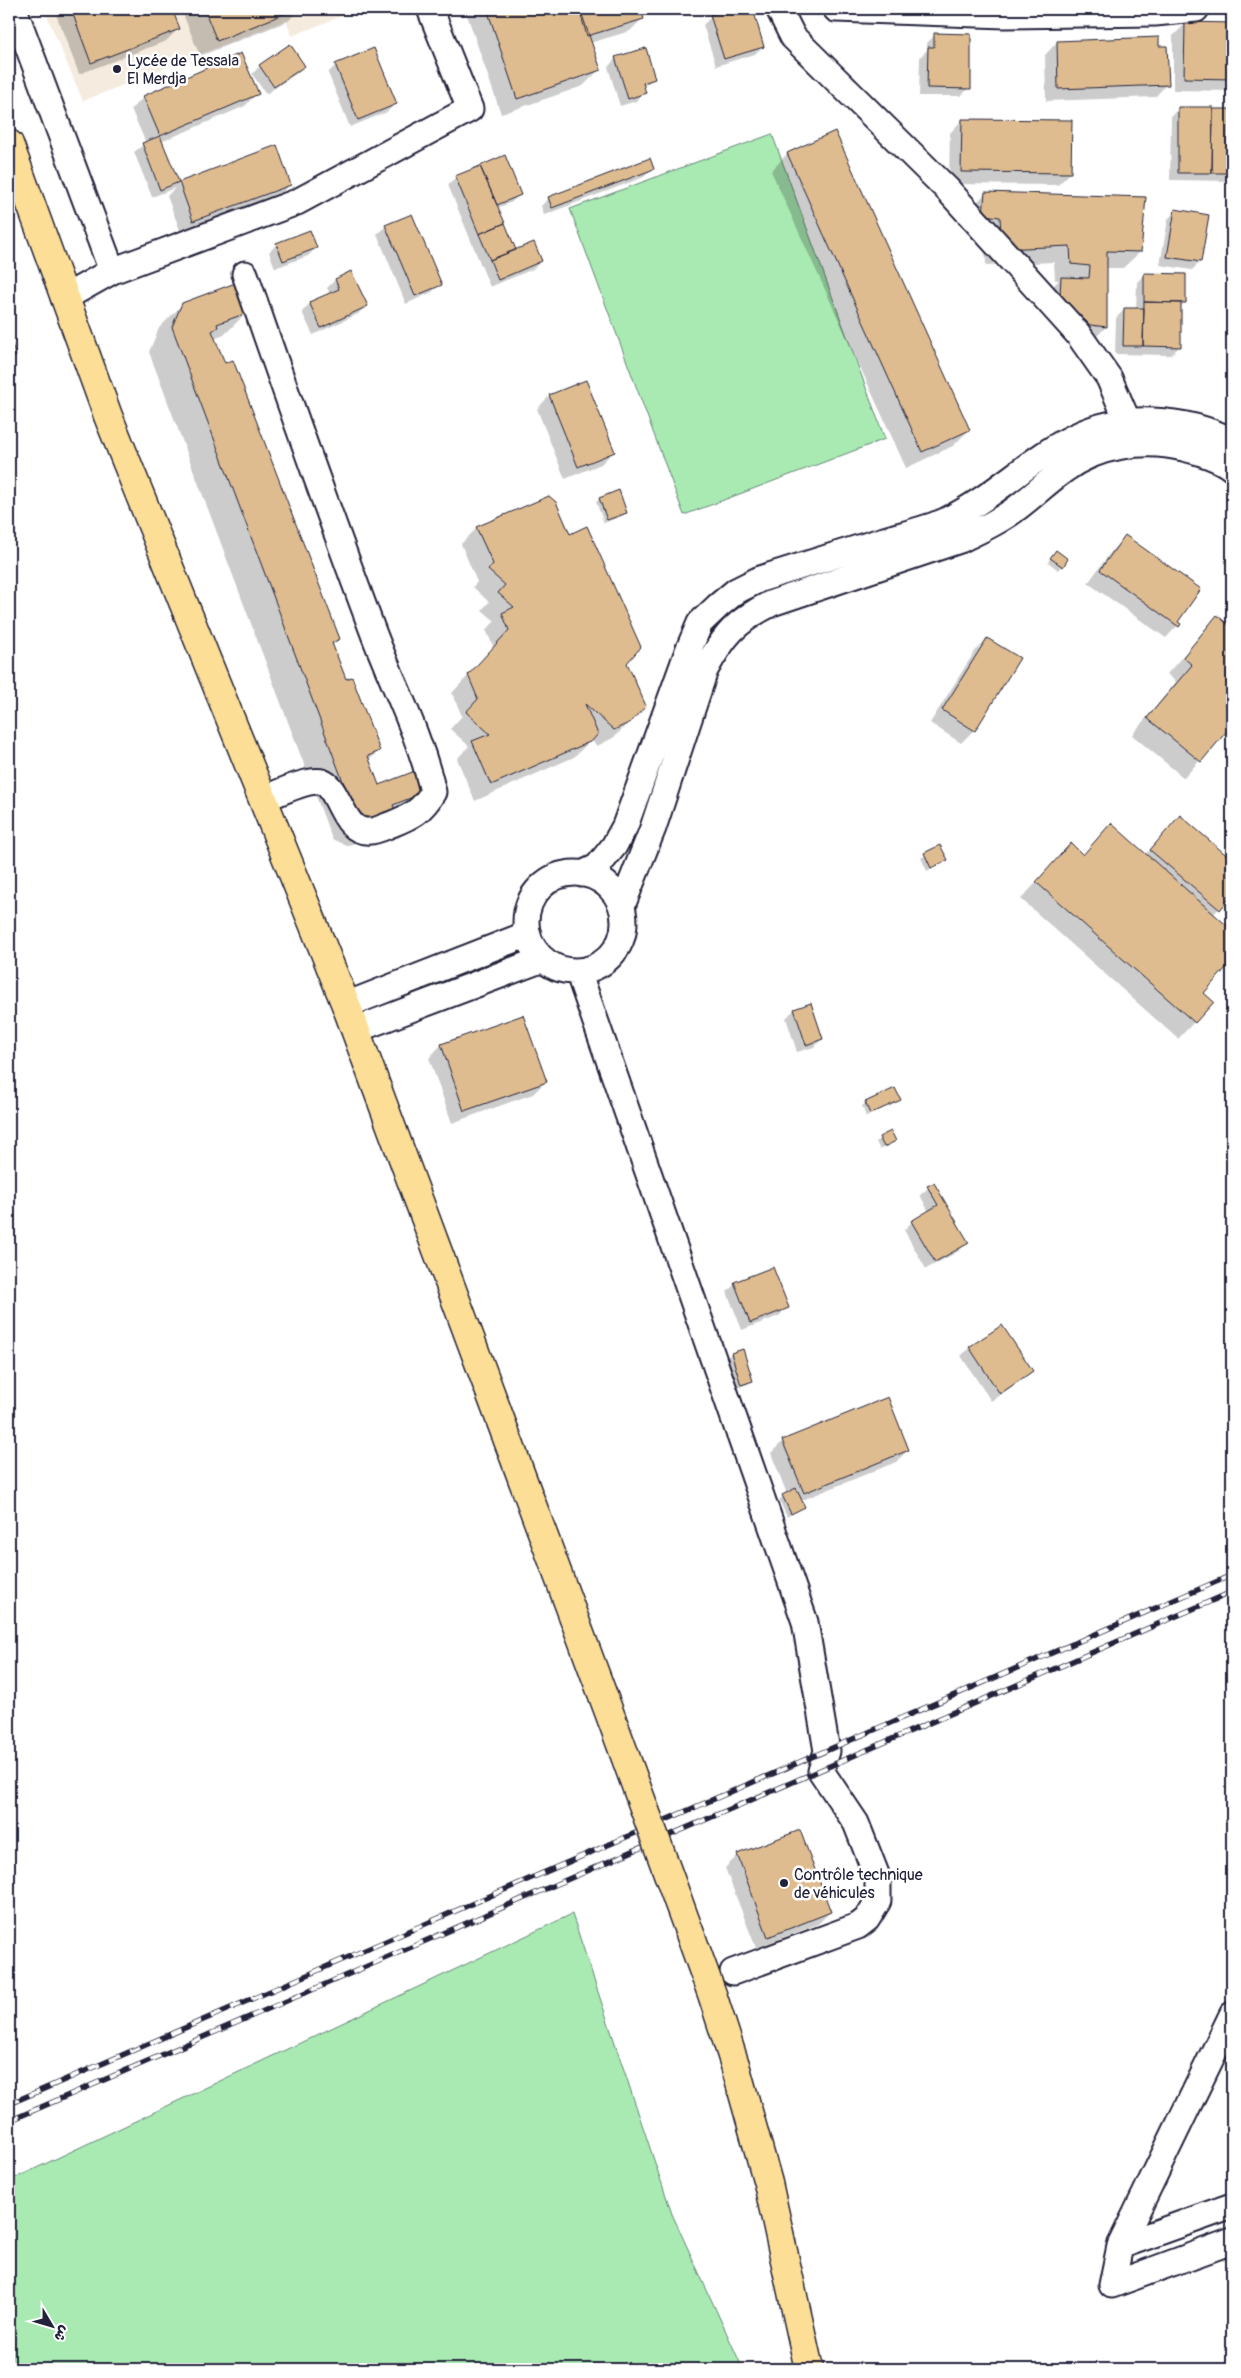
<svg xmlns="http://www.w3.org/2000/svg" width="1241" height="2378" font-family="Pangolin,'Playpen Sans Arabic',sans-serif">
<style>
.built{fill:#f5ebde}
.green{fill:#a9eab3;stroke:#668677}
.shadow{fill:#0003}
.building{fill:#dfbc90;stroke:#22223b}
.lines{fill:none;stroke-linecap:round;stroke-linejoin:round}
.street-casing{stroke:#22223b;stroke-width:29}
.primary-casing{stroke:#22223b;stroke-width:31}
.street{stroke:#fff;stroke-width:25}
.primary{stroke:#fcde96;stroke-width:28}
.rail-casing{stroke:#22223b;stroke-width:5.5}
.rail{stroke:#fff;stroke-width:4;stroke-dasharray:11;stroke-linecap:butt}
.primary-bridge-casing{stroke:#22223b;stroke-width:31;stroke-linecap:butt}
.primary-bridge{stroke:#fcde96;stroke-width:28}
.poi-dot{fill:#22223b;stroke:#fff;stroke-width:2}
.labels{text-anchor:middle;stroke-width:5;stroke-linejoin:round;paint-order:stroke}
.poi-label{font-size:16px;fill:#22223b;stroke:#fff;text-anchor:start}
</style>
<rect width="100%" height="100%" fill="#fff"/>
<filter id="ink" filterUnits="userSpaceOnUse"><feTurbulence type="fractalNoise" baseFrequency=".02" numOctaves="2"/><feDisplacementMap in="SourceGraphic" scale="10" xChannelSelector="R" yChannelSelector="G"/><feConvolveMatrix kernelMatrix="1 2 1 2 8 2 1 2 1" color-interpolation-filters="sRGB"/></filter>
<g filter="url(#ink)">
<path class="built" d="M44,9H359L292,36L286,20L83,101Z"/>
<path class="green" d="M772,134L885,439L684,515L570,209Z
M572,1914L672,2214L743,2369H9V2181Z"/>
<path class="shadow" d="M54,9H171L178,29L166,41L79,74Z
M181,9H300L288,21L200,56Z
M465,9H669L642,16V19L630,31L590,43L599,70L583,86L501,114Z
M737,9H752L763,46L755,54L716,66L703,25L711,17Z
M1186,23L1232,24V91L1173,90V36Z
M935,35L969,88L961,96H919L920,57L927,50V43Z
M1057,42L1158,47L1167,84L1155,97L1046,101L1045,55Z
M616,58L654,78L643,87L645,93L636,101L620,106L608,67Z
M336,65L395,104L387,112L350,127L328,73Z
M260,66H304L296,74L266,94L252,74Z
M257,93L245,106L161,142L178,184L276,147L290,184L278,197L181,233L167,196L175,188L152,197L134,152L146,143L131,109L144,97Z
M1179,108L1232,110V181L1170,180L1171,116Z
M962,120L1070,173L1058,185L949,184L950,133Z
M834,133L969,430L953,446L906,468L771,171L787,154Z
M652,169L644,177L544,215L541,206L549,198Z
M456,177L520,194L512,202L497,208L515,252L541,261L533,269L490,287L448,185Z
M986,193L1140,252L1123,268H1106V327L1090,343L1045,294L1059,280H1055L1054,262L986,265L984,233L968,231L969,210Z
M1176,210L1200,262L1192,270L1160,265L1168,219Z
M386,226L440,284L432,292L406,304L377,234Z
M277,244L316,248L308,256L275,268L269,252Z
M1145,274L1185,302L1180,307V346L1171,355L1115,354L1116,318L1124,310H1136L1137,282Z
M335,280L366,306L358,314L313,335L302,312L310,303L330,294L327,288Z
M183,304L248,311L224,335L214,339L339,639L332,646L345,681L379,751L368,761L378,786L421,793L371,836L347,846L332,839L149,352L159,328Z
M585,382L613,452L601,464L565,479L537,409L549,396Z
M600,499L626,512L622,516L604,523L596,502Z
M477,528L625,663L630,722L613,738L597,746L591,740L574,757L475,801L457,759L469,746L450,729L462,716L452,693L494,648L486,630L495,621L482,610L489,602L473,587L477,582L461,544Z
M1126,536L1176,622L1179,624L1166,638L1088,583L1113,549Z
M1052,555L1062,566L1058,570L1048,562Z
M1217,617L1232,630V735L1227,730L1184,778L1132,735L1176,682L1167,674Z
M988,639L1019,659L974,730L961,743L930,723L975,651Z
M1181,816L1232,861V893L1213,915L1232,932V959L1202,993L1212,1003L1178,1039L1021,899L1057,860L1083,856L1145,855Z
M940,846L946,860L927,871L921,858Z
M794,1010L822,1039L814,1047L797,1052L786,1018Z
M522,1017L545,1082L533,1094L452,1123L429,1058L441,1045Z
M899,1100L866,1117L862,1106L866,1103Z
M880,1138L895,1141L880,1150L876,1142Z
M933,1184L967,1242L959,1251L926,1269L904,1230L912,1222L929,1212L920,1195Z
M735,1284L787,1307L779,1316L742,1330L727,1292Z
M1001,1326L1031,1371L1023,1379L991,1401L961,1356L969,1348Z
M743,1351L752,1380L748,1384L737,1388L727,1358L731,1354Z
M783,1441L908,1450L896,1462L800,1501L803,1507L787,1517L779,1500L787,1494L771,1453Z
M738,1855L830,1912L818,1924L756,1948L725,1868Z"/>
<path class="building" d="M71,9H172L180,29L91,63Z
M204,9H296L217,41Z
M487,9H580L601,70L517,99Z
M579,9H641L644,19L587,36Z
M733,9H753L764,47L724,59L710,15Z
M1185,22L1232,23V79L1184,78Z
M934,33L971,34V89L927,88L928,47H934Z
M1159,37V46H1167L1169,85L1058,89L1057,41Z
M290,44L305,66L274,87L259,65Z
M374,48L397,104L358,120L335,64Z
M646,48L655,79L643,83L646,93L628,99L615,57Z
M241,53L259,94L160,136L143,96Z
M1178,107H1213L1212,173H1178Z
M1213,109H1232V173H1212Z
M962,119L1072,120L1071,173L961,172Z
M835,131L970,430L922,452L787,153Z
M160,136L179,182L160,190L142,143Z
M277,145L291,185L193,221L179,182Z
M505,155L521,195L497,205L480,166Z
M650,158L654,169L552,208L548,197Z
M480,166L505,223L479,234L455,176Z
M985,192L1146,197L1141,252L1107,251V327L1090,325L1060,295L1061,277L1089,278L1090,266L1071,264L1070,246L1002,249L1000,217L983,215Z
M1175,209L1209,215L1201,262L1167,257Z
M412,214L442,285L415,296L385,225Z
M505,223L516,250L490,260L479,234Z
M310,230L317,248L283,261L276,243Z
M534,242L542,261L498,280L490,260Z
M351,271L368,306L321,328L309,302L339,289L335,279Z
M1144,273L1186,274V303L1144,302Z
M238,282L249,312L217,324L218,327L212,331L225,363L233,360L340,639L332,643L346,679L352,677L380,751L368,756L379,785L415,771L423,793L393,805L396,813L371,823L356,816L172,327L182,303Z
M1144,302L1181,303V347L1143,346Z
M1124,308H1144L1143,346H1123Z
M9,336L16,356L9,359Z
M586,380L615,452L578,467L549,395Z
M619,490L627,513L607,520L599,498Z
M549,496L556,502L570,534L587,526L641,647L627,663L646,706L631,722L614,730L585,704L598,734L592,741L491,785L472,741L490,734L466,712L478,699L468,675L509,630L502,613L514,607L498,593L505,585L488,570L493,564L476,527Z
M1125,535L1201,589L1178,622L1181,624L1179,627L1100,570Z
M1056,550L1068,559L1063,567L1050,558Z
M1217,615L1232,628V725L1201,762L1147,718L1192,665L1183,657Z
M987,638L1020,658L975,731L942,710Z
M1180,815L1232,860V895L1220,910L1150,850Z
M1111,823L1232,930V961L1204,993L1214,1002L1195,1023L1036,882L1071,843L1083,855Z
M940,845L948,860L931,868L924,853Z
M811,1003L823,1039L806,1045L794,1009Z
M523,1015L547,1082L464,1111L441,1044Z
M895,1088L901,1100L870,1114L865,1102Z
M891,1131L896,1141L884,1147L879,1137Z
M934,1183L969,1243L935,1262L911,1221L938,1205L927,1186Z
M773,1267L789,1308L750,1323L734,1282Z
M1002,1325L1033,1371L1000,1394L969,1347Z
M743,1349L753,1381L741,1385L731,1353Z
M888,1397L909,1450L804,1493L782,1440Z
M796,1488L805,1507L791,1514L782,1495Z
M800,1830L831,1912L768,1937L737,1854Z"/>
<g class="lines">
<g class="street-casing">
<path id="street" d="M14,9L112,271
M779,9L793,37L947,189L1078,334L1109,378L1128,422L1130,437
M836,9L1005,15L1155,13
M1155,9V13L1196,9
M245,274C286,393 328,511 372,629C392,683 420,735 433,792C422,811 412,816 392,824C386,826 377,831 370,831C342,834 340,788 322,782C309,778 276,794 263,799
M64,298L112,271L297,202L470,109L430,9
M526 922a49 49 0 1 1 98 0a49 49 0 1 1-98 0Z
M582,874L597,867L614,846L625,826L688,651L700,623L718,606L736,591L760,579C801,566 842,553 884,540C904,534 926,529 945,521C1020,485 1060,416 1153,421C1182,422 1206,428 1232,441
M622,906L653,828L705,670C724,635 736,621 772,603L960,540C976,532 992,525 1007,515C1027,502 1044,484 1064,470C1096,446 1144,438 1183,448C1200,452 1218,457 1232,468
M578,971L805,1622L827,1751L821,1771L856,1823L878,1879V1901L867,1919L858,1926L733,1972
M346,1005L528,934
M355,1030L543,959
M1120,2246L1232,2015
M1112,2285L1120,2246L1232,2206
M1112,2285L1232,2241"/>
</g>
<g class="primary-casing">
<path id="primary" d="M9,144L108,416L346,1005L612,1720
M735,2065L768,2183L809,2369"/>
</g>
<use href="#street" class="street"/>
<use href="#primary" class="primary"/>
<g class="rail-casing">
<path id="rail" d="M9,2104L1232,1575
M9,2121L1232,1592"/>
</g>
<use href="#rail" class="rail"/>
<g class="primary-bridge-casing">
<path id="primary-bridge" d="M612,1720L712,1994L735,2065"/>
</g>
<use href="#primary-bridge" class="primary-bridge"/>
</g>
</g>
<g class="poi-dot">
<circle cx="117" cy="69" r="5"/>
<circle cx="784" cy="1883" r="5"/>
</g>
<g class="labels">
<g class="poi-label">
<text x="127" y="66">Lycée de Tessala<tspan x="127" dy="18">El Merdja</tspan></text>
<text x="794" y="1880">Contrôle technique<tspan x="794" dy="18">de véhicules</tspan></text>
</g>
</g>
<rect width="1241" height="2378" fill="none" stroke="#fff" stroke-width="30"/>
<rect x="15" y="15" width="1211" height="2348" fill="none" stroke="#22223b" stroke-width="2" filter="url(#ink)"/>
<g transform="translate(52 2326) rotate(128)" stroke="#ffffff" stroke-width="4" paint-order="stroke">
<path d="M0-4L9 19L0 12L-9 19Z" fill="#22223b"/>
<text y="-8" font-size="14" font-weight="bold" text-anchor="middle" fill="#22223b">ش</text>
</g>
</svg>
